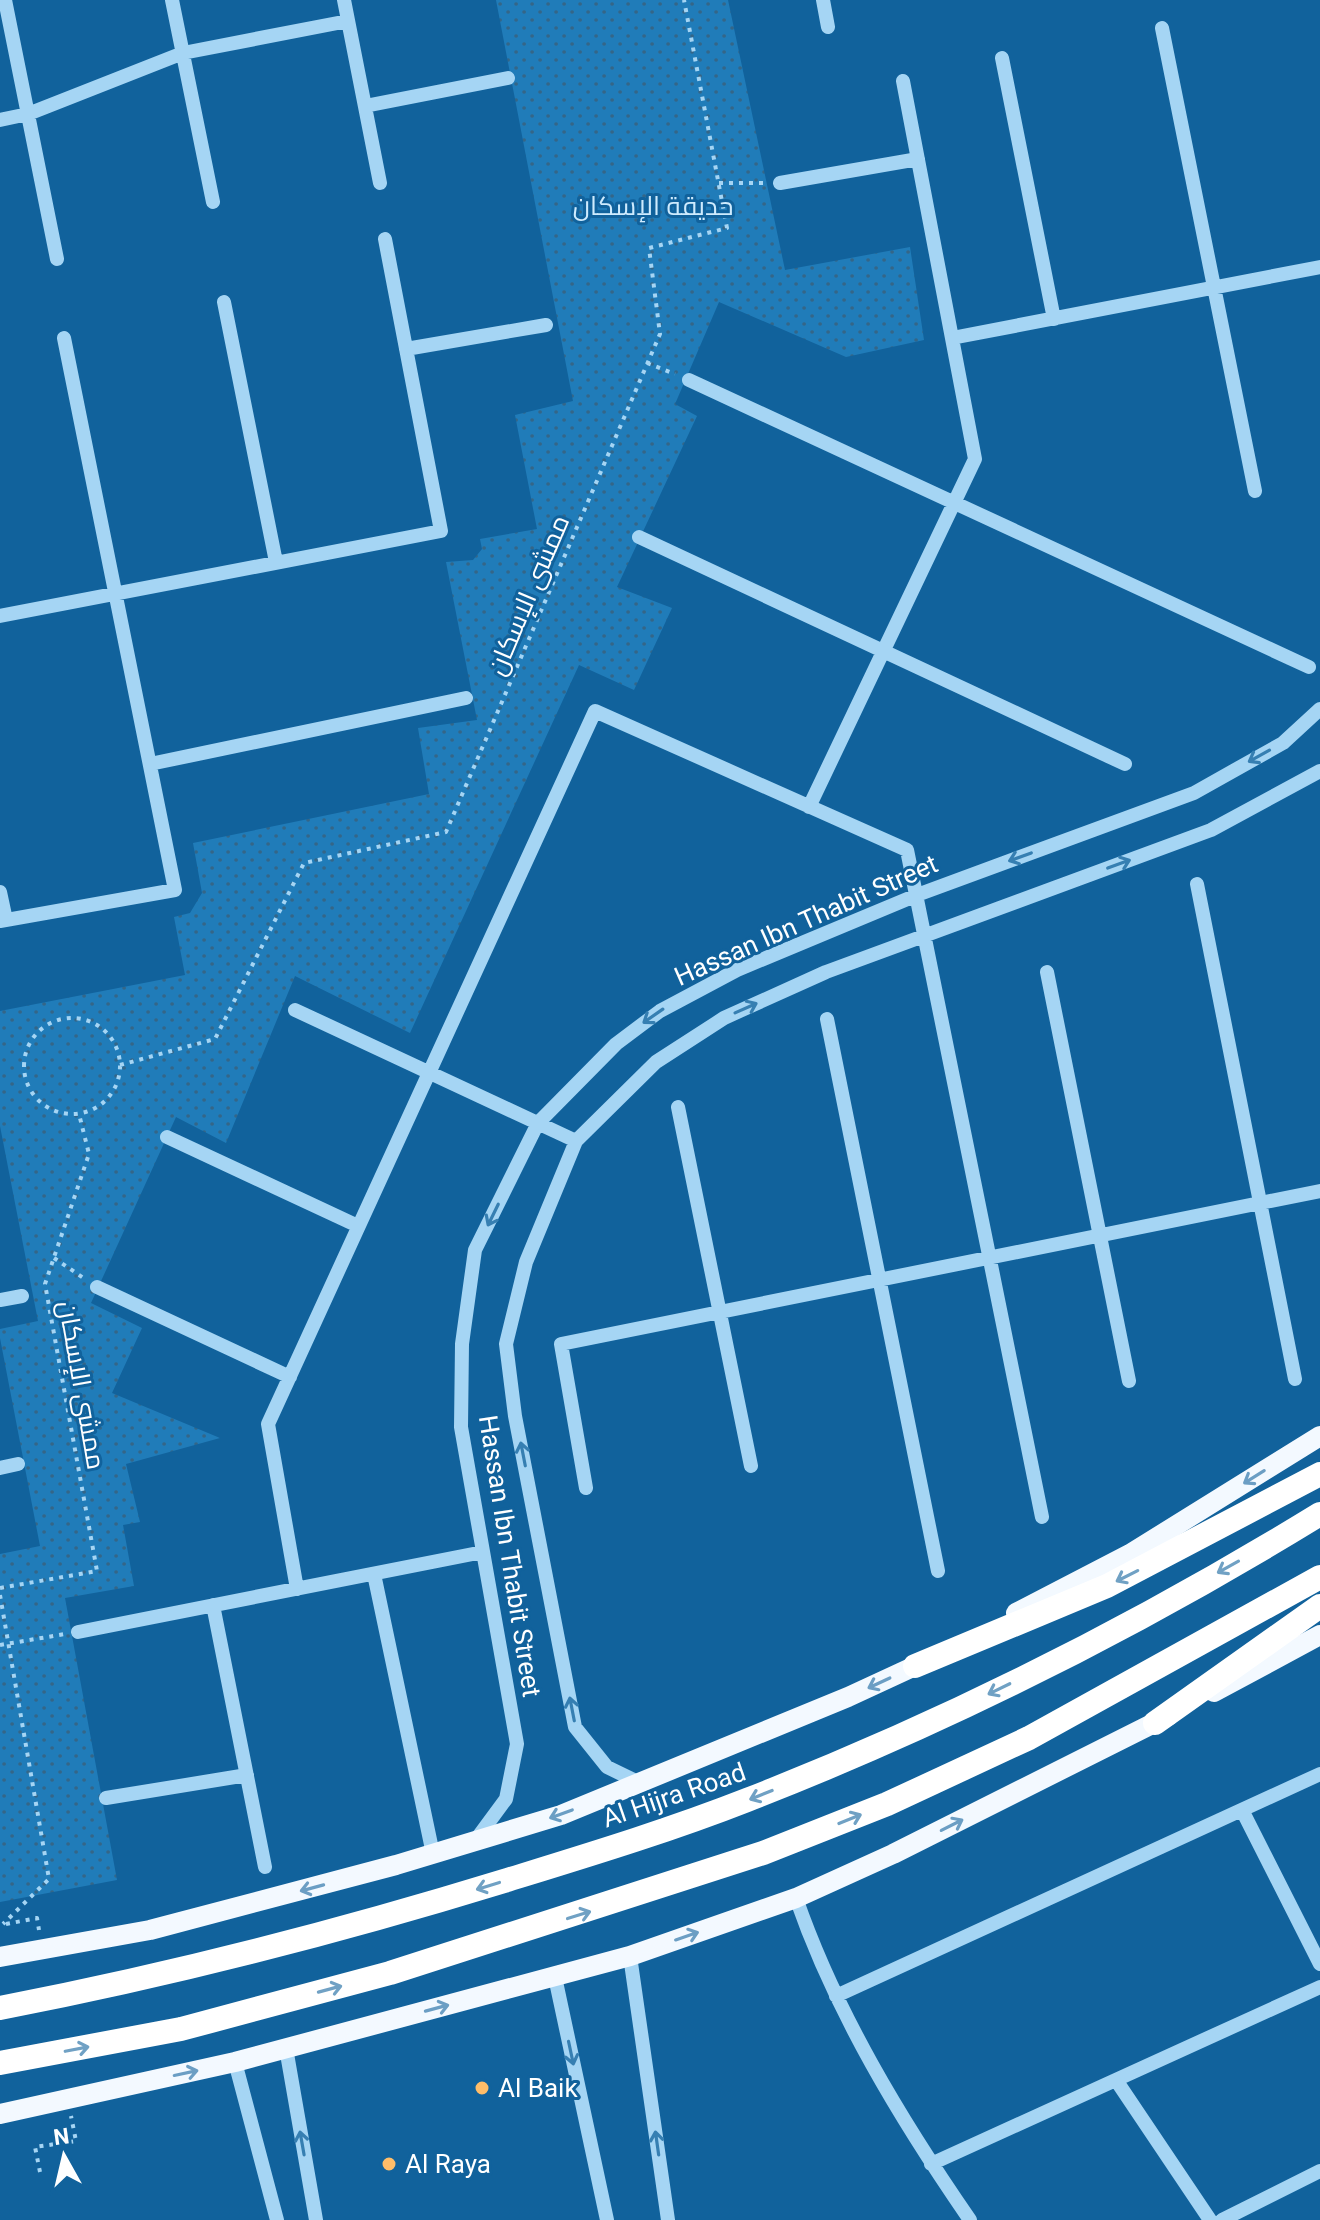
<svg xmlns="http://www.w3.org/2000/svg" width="1320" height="2220" font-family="Roboto,Cairo,sans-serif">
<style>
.grass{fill:url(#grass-dots)}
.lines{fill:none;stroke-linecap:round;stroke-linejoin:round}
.path{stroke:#a5d5f4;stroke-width:4;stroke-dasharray:4 6;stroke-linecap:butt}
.minor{stroke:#a5d5f4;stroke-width:14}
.major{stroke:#f3f9ff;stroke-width:20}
.highway{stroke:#fff;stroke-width:24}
.oneway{stroke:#367fb2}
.oneway2{stroke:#6b9ec4}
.oneway3{stroke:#70a1c4}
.poi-dot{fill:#ffbd69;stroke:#11629c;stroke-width:3}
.labels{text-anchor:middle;stroke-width:6;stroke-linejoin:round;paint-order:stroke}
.park-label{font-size:26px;fill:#ceebfe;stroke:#11629c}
.street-label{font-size:26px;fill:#fff;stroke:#11629c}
.poi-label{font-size:26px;fill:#fff;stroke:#11629c;text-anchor:start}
</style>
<defs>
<pattern id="grass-dots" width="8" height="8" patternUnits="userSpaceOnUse" patternTransform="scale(2)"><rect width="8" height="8" fill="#207cb9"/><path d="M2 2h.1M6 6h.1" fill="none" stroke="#346688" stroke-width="1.8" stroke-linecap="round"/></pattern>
</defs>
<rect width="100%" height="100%" fill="#11629c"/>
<path class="grass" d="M496,0H728L785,270L910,247L924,340L846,357L719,302L675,404L697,416L617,587L672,608L634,690L579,665L410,1033L295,976L226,1143L176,1117L91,1303L142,1328L112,1393L220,1438L126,1464L140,1522L123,1525L134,1586L65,1598L117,1880L0,1902V1554L40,1546L0,1338V1329L38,1321L0,1126V1011L185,975L174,917L190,913L202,893L193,843L429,794L418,728L477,720L446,562L473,560L482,549L480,539L537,529L515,415L573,401Z"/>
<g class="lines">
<path class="path" d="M719,183H764
M647,363L675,374
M24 1066a48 48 0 1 1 96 0a48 48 0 1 1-96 0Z
M120,1065L215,1039L304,863L446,832L660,334L649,248L727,228L684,0
M54,1258L85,1279
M0,1588L97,1571L45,1284L89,1154L79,1114
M0,1595L49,1879L3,1924
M0,1645L65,1634
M6,1924L37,1918L39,1930
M40,2172L35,2147L76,2141L71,2116"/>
<path class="minor" d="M5,0L57,259
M172,0L213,202
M344,0L380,183
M823,0L828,27
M1162,28L1255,491
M1002,58L1054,319
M365,106L508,78
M0,120L28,114L183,53L348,21
M780,183L918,159
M224,302L276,562
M952,338L1320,267
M406,349L546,325
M689,380L1309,667
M639,537L1125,764
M0,616L441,531L385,239
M150,764L466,698
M809,807L975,459L903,81
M1197,884L1295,1379
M0,892L6,920
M0,921L175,890L64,338
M1047,972L1129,1381
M295,1010L576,1141
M827,1019L938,1571
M678,1107L751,1466
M167,1137L358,1226
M97,1287L290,1377
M0,1300L22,1296
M0,1468L18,1464
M586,1488L561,1344L1320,1191
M374,1574L433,1854
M297,1589L268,1424L595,711L907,850L1042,1517
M213,1605L265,1867
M78,1632L483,1552
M640,1783L607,1767L575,1727L515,1416L506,1344L526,1262L576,1141L656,1062L724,1018L826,972L1211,830L1320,771
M106,1798L247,1775
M1242,1810L1320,1964
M475,1841L506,1799L517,1744L461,1427L462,1344L475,1250L538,1123L616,1044L660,1011L737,970L917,895L1194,793L1283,743L1320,709
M796,1898C836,2013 901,2120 970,2220
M630,1956L668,2220
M555,1977L607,2220
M836,1996L1320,1774
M286,2048L316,2220
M235,2062L277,2220
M1116,2080L1210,2220
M931,2164L1320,1987
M1222,2220L1320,2171"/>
<path class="major" d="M1016,1613L1130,1554L1320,1436
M1214,1692L1320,1635
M0,1957L150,1930L396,1865L561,1815L848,1697L928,1660
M0,2114L235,2062L630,1956L796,1898L893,1854L1168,1716"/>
<path class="highway" d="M915,1666L1107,1586L1320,1474
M1155,1723L1320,1606
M0,2008C171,1975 338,1932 504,1881C585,1856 668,1831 747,1800C945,1723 1139,1625 1320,1514
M0,2063L181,2029L390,1973L763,1853L887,1804L1029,1738L1320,1577"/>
</g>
<defs><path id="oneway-shaft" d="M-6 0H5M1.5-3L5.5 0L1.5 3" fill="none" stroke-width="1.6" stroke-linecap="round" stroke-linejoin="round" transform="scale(2)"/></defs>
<g class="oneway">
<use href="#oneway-shaft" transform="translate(1259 756) rotate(151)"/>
<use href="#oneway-shaft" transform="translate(1020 857) rotate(160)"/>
<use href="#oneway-shaft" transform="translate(1119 864) rotate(-20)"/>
<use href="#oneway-shaft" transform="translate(746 1008) rotate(-24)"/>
<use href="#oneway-shaft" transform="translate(653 1016) rotate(145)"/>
<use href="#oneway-shaft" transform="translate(493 1215) rotate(116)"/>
<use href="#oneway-shaft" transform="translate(523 1454) rotate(-101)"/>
<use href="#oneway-shaft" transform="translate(572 1709) rotate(-101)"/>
<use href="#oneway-shaft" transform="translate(571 2053) rotate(78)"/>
<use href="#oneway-shaft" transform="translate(302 2143) rotate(-100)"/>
<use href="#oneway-shaft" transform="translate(657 2143) rotate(-98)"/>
</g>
<g class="oneway2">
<use href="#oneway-shaft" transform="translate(1254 1477) rotate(148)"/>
<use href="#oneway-shaft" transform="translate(879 1683) rotate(155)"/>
<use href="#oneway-shaft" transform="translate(561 1814) rotate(160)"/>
<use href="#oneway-shaft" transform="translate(952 1825) rotate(-27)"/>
<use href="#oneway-shaft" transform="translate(312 1888) rotate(165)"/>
<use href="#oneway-shaft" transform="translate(687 1936) rotate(-19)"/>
<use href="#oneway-shaft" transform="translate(437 2008) rotate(-15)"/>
<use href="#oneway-shaft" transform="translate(186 2073) rotate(-12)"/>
</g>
<g class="oneway3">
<use href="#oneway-shaft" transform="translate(1228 1567) rotate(151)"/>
<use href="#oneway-shaft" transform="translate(1127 1576) rotate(153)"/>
<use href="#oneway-shaft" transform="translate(999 1689) rotate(154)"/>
<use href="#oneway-shaft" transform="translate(761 1795) rotate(158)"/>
<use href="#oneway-shaft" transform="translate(850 1819) rotate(-22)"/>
<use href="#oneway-shaft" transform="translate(488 1886) rotate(163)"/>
<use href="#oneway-shaft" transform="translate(579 1915) rotate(-17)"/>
<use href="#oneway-shaft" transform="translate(330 1989) rotate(-15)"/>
<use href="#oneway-shaft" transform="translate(77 2049) rotate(-11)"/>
</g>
<g class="poi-dot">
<circle cx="482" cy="2088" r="8"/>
<circle cx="389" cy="2164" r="8"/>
</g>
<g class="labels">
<g class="park-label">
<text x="653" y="215">حديقة الإسكان</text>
</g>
<g class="street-label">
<text transform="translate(528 595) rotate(-67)" y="9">ممشى الإسكان</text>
<text transform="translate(806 920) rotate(-24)" y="9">Hassan Ibn Thabit Street</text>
<text transform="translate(82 1385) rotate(80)" y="9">ممشى الإسكان</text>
<text transform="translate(510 1556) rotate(81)" y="9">Hassan Ibn Thabit Street</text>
<text transform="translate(674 1795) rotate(-19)" y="9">Al Hijra Road</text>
</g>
<g class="poi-label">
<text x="498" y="2097">Al Baik</text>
<text x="405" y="2173">Al Raya</text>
</g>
</g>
<g transform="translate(64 2156) rotate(352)" stroke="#11629c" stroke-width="6" paint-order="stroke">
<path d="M0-6L14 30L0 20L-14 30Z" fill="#ffffff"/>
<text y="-12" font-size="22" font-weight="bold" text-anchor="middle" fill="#ffffff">N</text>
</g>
</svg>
